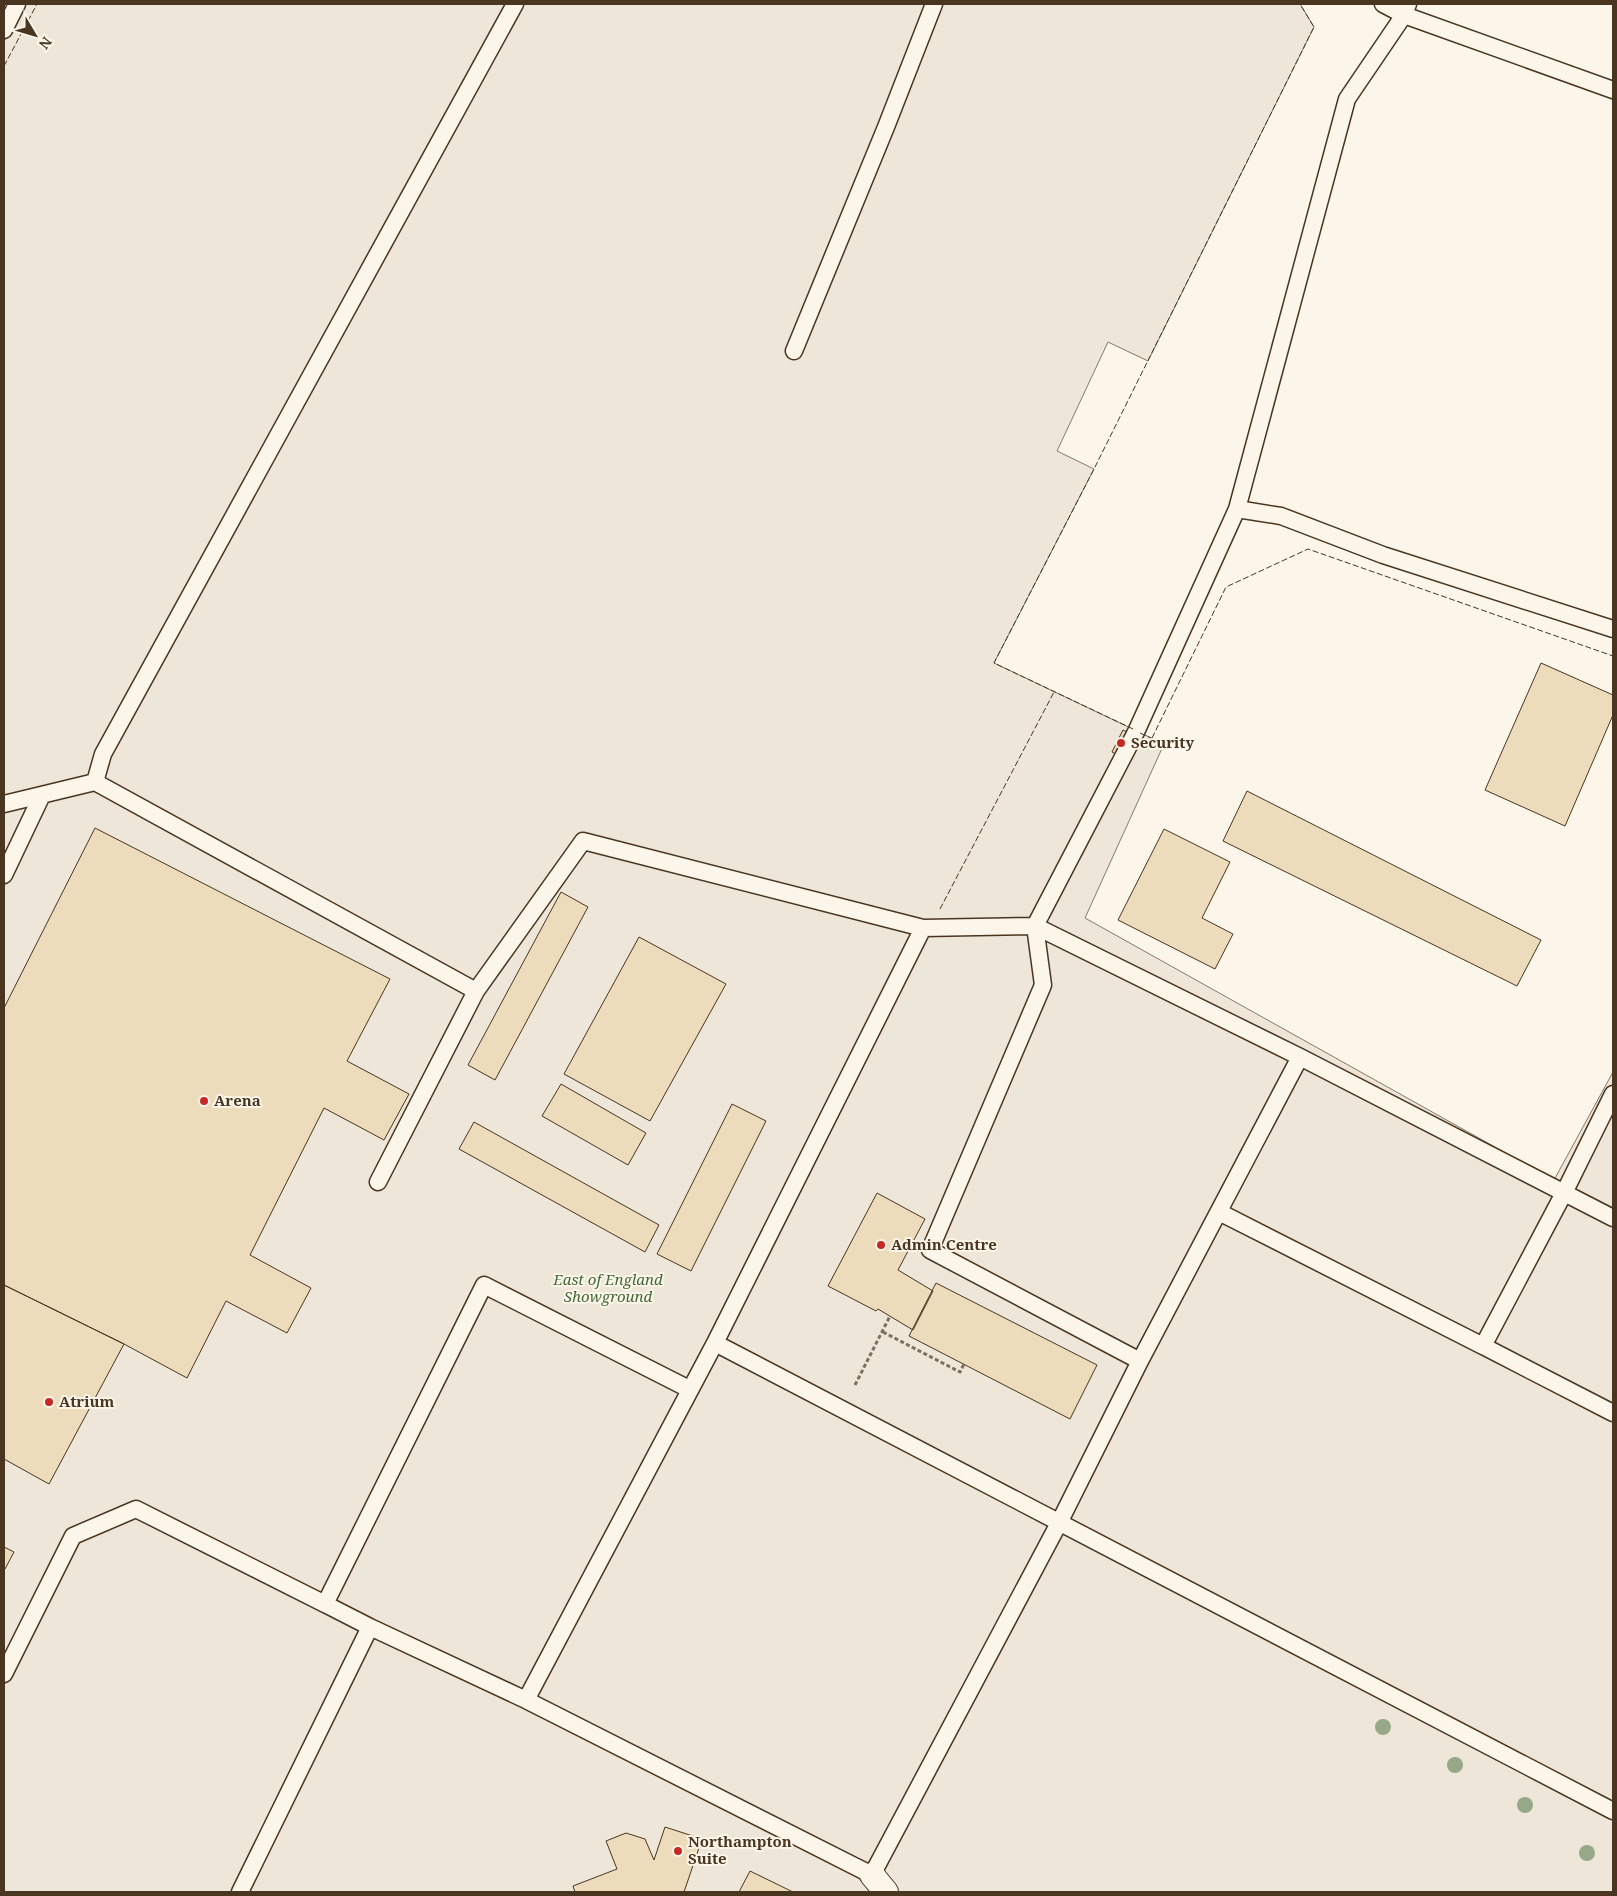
<svg xmlns="http://www.w3.org/2000/svg" width="1617" height="1896" font-family="'Noto Serif',serif">
<style>
.green{fill:#ede6d9;stroke:#887966}
.building{fill:#ecdcbc;stroke:#4a3520}
.lines{fill:none;stroke-linecap:round;stroke-linejoin:round}
.service-casing{stroke:#4a3520;stroke-width:19}
.pedestrian-casing{stroke:#4a3520;stroke-width:26}
.path{stroke:#7f6f5c;stroke-width:3;stroke-dasharray:4 2.5;stroke-linecap:butt}
.service{stroke:#fbf6e9;stroke-width:16}
.pedestrian{stroke:#fbf6e9;stroke-width:24}
.fence{stroke:#4a3520;stroke-width:1;stroke-dasharray:6 2.5;stroke-linecap:butt}
.tree{fill:#96a887}
.poi-dot{fill:#c62828;stroke:#fbf6e9;stroke-width:2}
.labels{text-anchor:middle;stroke-width:4;stroke-linejoin:round;paint-order:stroke}
.poi-label{font-size:15px;font-weight:bold;fill:#4a3520;stroke:#fbf6e9;text-anchor:start}
.park-label{font-size:15px;font-style:italic;fill:#436837;stroke:#fbf6e9}
</style>
<rect width="100%" height="100%" fill="#fbf6e9"/>
<path class="green" d="M4,4H1300L1314,27L1148,361L1108,342L1057,451L1094,469L994,663L1164,744L1085,918L1554,1180L1613,1072V1892H4Z"/>
<path class="building" d="M1541,663L1613,695V715L1565,826L1485,790Z
M1123,730L1131,734L1119,756L1112,752Z
M1247,791L1541,940L1517,986L1223,841Z
M95,828L390,979L347,1061L409,1094L384,1140L324,1108L250,1255L311,1288L287,1333L226,1301L187,1378L124,1344L4,1285V1008Z
M1164,829L1230,862L1202,918L1233,934L1215,969L1118,920Z
M561,892L588,907L495,1080L468,1065Z
M639,937L726,984L650,1121L564,1074Z
M561,1084L646,1133L628,1165L542,1116Z
M732,1104L766,1121L691,1271L657,1254Z
M474,1122L659,1225L645,1252L459,1149Z
M877,1193L925,1219L898,1270L933,1291L913,1330L878,1309L876,1311L828,1286Z
M936,1283L1097,1365L1070,1419L909,1336Z
M4,1285L124,1344L49,1484L4,1459Z
M4,1547L14,1552L5,1569H4Z
M665,1827L702,1839L684,1892H575L573,1886L617,1869L606,1841L626,1833L645,1839L654,1860Z
M750,1871L793,1892H739Z"/>
<g class="lines">
<g class="service-casing">
<path id="service" d="M515,4L103,754L95,782L476,991L583,841L923,928L1035,926L1300,1057L1613,1218
M1383,4L1404,15L1613,90
M4,30L17,4
M794,351L886,127L934,4
M1237,509L1281,516L1383,555L1613,629
M4,804L95,782
M4,875L42,795
M378,1182L476,991
M1219,1212L1483,1346L1564,1193L1613,1094
M715,1343L1613,1811
M1483,1346L1613,1413
M1140,1361L930,1250L1043,985L1035,926L1136,732L1237,509L1347,99L1404,15L1408,4
M370,1627L325,1604L484,1285L689,1389
M4,1674L73,1536L136,1509L325,1604
M526,1700L715,1343L923,928
M240,1892L370,1627L526,1700L872,1875L1059,1523L1140,1361L1300,1057"/>
</g>
<g class="pedestrian-casing">
<path id="pedestrian" d="M872,1875L886,1892"/>
</g>
<path class="path" d="M883,1332L960,1372L964,1364
M855,1385L890,1316"/>
<use href="#service" class="service"/>
<use href="#pedestrian" class="pedestrian"/>
<path class="fence" d="M4,66L37,4
M1133,729L994,663L1094,469L1314,27L1300,4
M1140,733L1164,744
M1152,738L1226,587L1308,549L1613,656
M940,909L1054,692"/>
</g>
<g class="tree">
<circle cx="1383" cy="1727" r="8"/>
<circle cx="1455" cy="1765" r="8"/>
<circle cx="1525" cy="1805" r="8"/>
<circle cx="1587" cy="1853" r="8"/>
</g>
<g class="poi-dot">
<circle cx="1121" cy="743" r="5"/>
<circle cx="204" cy="1101" r="5"/>
<circle cx="881" cy="1245" r="5"/>
<circle cx="49" cy="1402" r="5"/>
<circle cx="678" cy="1851" r="5"/>
</g>
<g class="labels">
<g class="poi-label">
<text x="1131" y="748">Security</text>
<text x="214" y="1106">Arena</text>
<text x="891" y="1250">Admin Centre</text>
<text x="59" y="1407">Atrium</text>
<text x="688" y="1847">Northampton<tspan x="688" dy="17">Suite</tspan></text>
</g>
<g class="park-label">
<text x="608" y="1285">East of England<tspan x="608" dy="17">Showground</tspan></text>
</g>
</g>
<rect width="1617" height="1896" fill="none" stroke="#4a3520" stroke-width="10"/>
<g transform="translate(35 35) rotate(128)" stroke="#fbf6e9" stroke-width="4" paint-order="stroke">
<path d="M0-4L9 19L0 12L-9 19Z" fill="#4a3520"/>
<text y="-8" font-size="14" font-weight="bold" text-anchor="middle" fill="#4a3520">N</text>
</g>
</svg>
